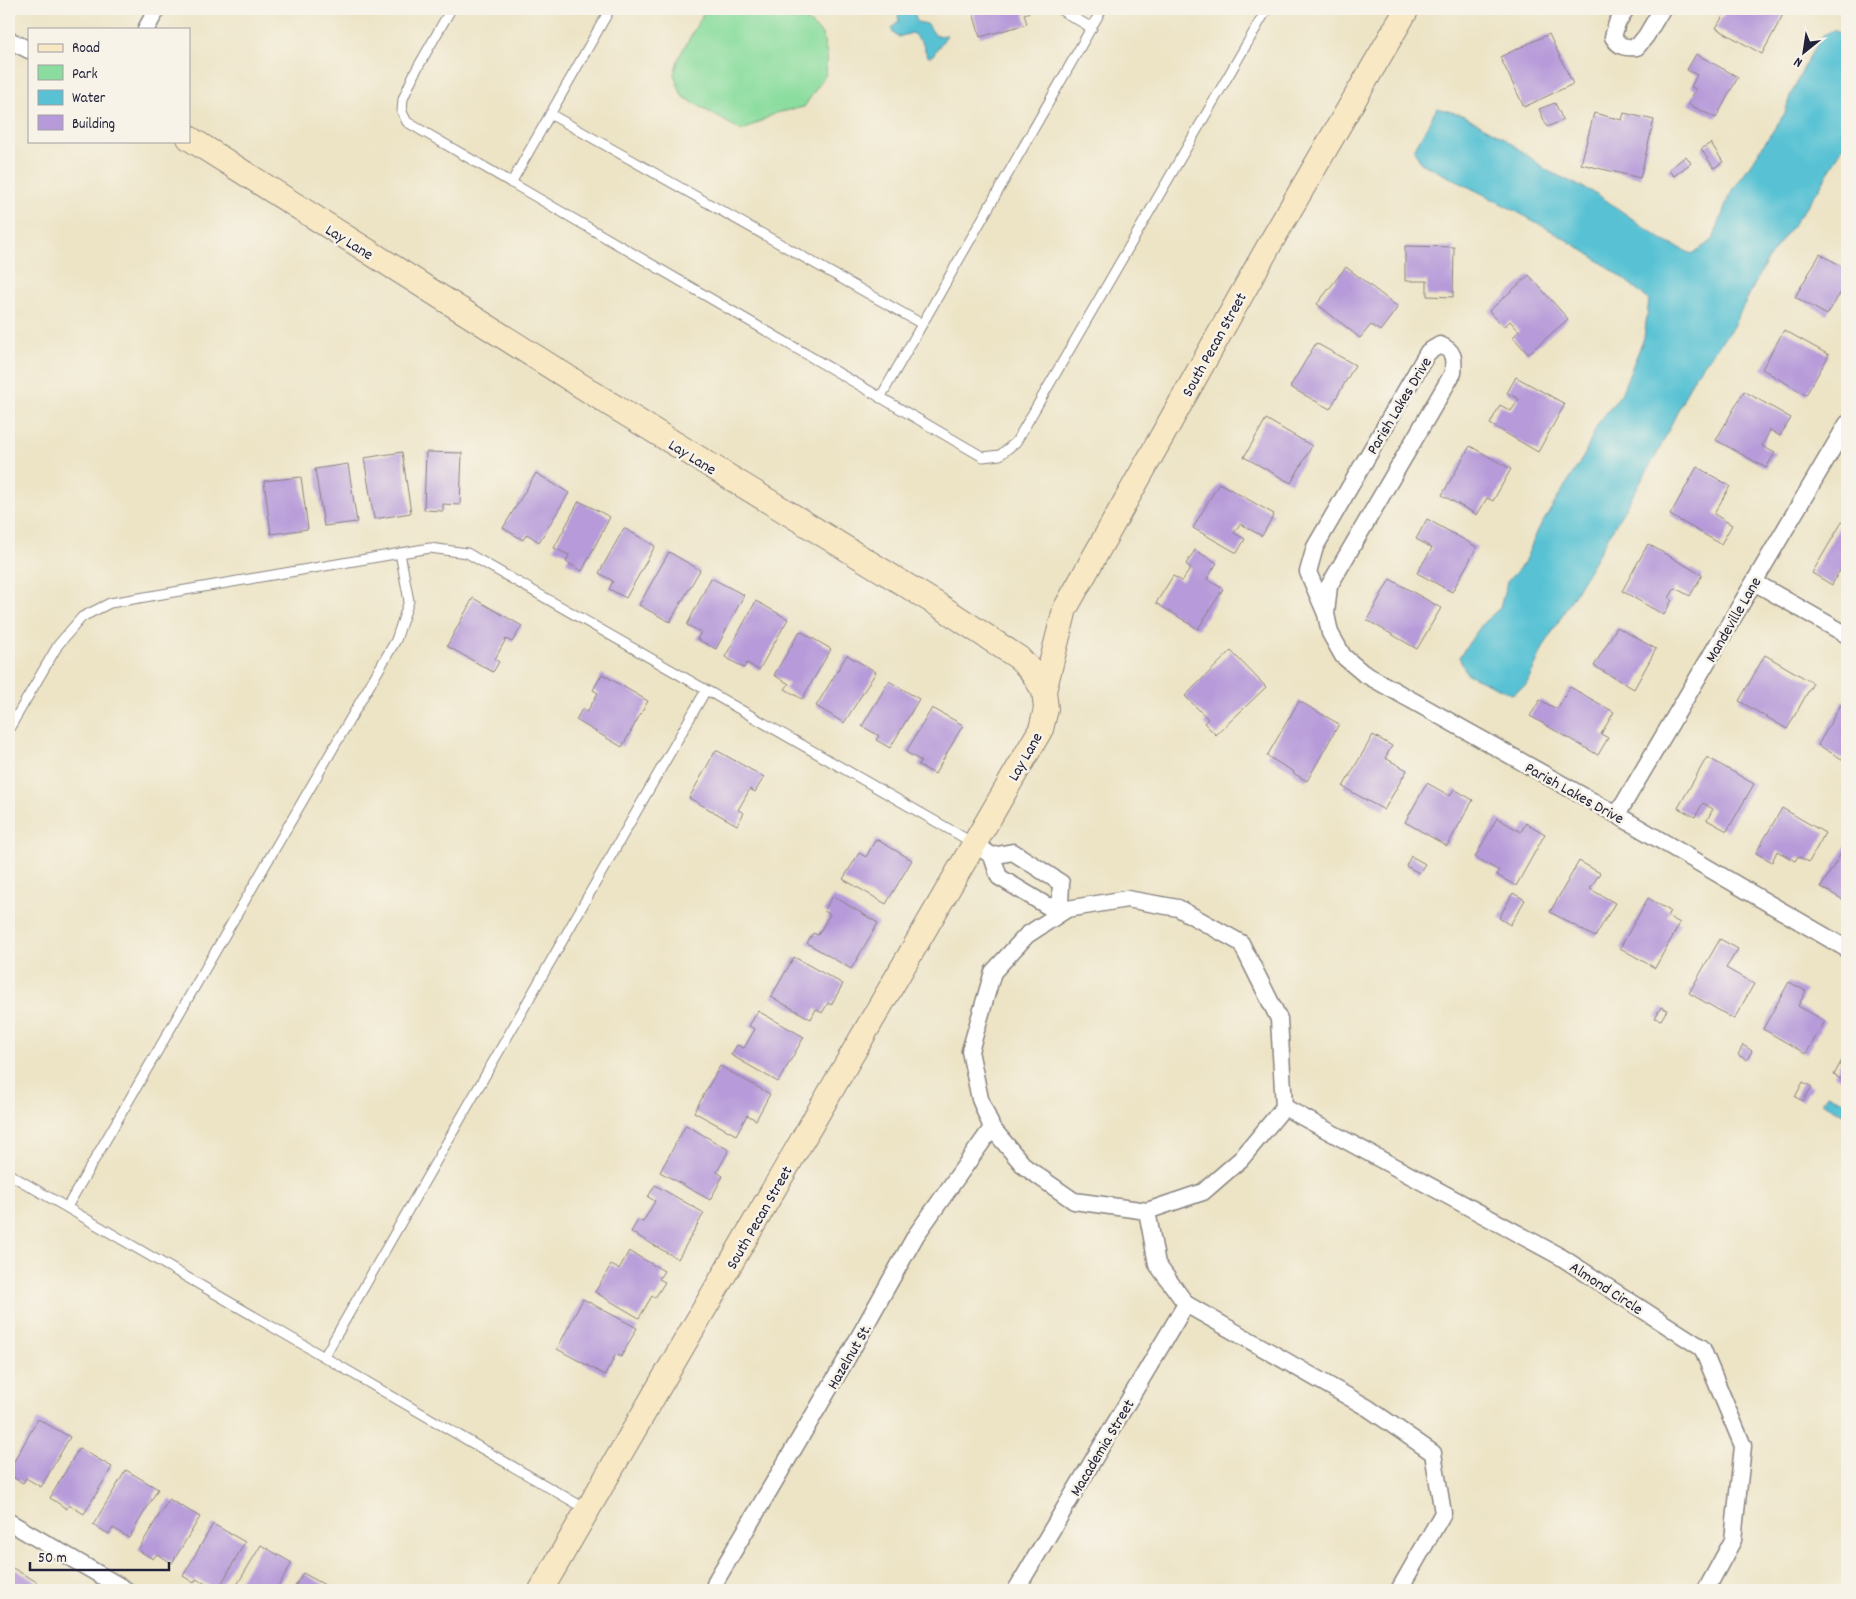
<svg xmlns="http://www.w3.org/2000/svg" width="1856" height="1599" font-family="Dekko,sans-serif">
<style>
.green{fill:#8bdd9f;stroke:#56806d}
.water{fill:#58c2d4;stroke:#3d7288}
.building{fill:#b69ad9}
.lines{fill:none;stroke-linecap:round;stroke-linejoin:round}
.lane-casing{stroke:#888380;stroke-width:11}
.street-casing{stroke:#888380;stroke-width:19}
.secondary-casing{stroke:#888380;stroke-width:26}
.lane{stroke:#fff;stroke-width:9}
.street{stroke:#fff;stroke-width:16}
.secondary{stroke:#f8e8c3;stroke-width:24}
.labels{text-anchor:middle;stroke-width:5;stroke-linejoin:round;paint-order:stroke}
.street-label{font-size:16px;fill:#22223b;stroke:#f7f3e8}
</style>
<rect width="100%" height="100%" fill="#f7f3e8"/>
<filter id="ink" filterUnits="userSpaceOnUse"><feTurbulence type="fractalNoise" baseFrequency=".02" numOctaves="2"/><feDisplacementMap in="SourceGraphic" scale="10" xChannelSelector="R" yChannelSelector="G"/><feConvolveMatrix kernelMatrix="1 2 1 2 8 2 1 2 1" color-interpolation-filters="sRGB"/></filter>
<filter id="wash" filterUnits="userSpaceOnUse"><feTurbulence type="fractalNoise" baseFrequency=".0096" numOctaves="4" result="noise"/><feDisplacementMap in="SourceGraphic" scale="20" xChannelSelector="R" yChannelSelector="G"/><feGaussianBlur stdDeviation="1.12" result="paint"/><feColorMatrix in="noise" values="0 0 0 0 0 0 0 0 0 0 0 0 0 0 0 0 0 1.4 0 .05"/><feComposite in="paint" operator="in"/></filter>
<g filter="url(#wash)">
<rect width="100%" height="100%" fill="#ede4c6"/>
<path class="green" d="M706,9H794L822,34L827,54L826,74L804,107L776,113L742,131L682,96L674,74L679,57Z"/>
<path class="water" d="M901,9H913L917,22L927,24L936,36L947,35L933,55L930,57L927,55L922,42L912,33L898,37L893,33L892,28L899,21L898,16Z
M1834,30L1847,38V139L1819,189L1766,262L1732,328L1694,377L1657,454L1544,646L1526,685L1512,694L1467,674L1459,657L1483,623L1500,608L1507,582L1524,563L1538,530L1585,454L1597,425L1621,394L1644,338L1649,300C1583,241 1500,203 1421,163L1414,150L1437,108L1465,116L1504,138L1548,171L1597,194L1664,241L1692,254L1713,240L1729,196L1785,113L1790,96L1808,59L1823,35Z
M1827,1094L1844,1102L1847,1097V1116L1822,1102Z"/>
<g id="blocks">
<path class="building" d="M972,9H1033V11L1024,14L1027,24L980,37Z
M1727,9H1786L1762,54L1716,28Z
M1549,34L1573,84L1524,107L1500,57Z
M1696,54L1738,77L1716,118L1688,104L1696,89L1691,87L1697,75L1687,70Z
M1555,103L1563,120L1547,127L1539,109Z
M1594,113L1622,120L1624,113L1654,120L1640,178L1581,164Z
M1711,143L1723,162L1714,168L1701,149Z
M1686,156L1691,163L1674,176L1668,170Z
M1405,246L1454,247L1453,297L1427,296V281H1405Z
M1820,254L1847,269V295L1841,292L1827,315L1795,297Z
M1346,267L1398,307L1380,331L1371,325L1360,338L1317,304Z
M1529,275L1568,319L1528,354L1513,337L1519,331L1510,321L1504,327L1489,311Z
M1784,330L1829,355L1806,395L1762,369Z
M1316,343L1355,365L1330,409L1290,387Z
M1516,377L1565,404L1538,452L1490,424L1500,405L1511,411L1519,399L1507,393Z
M1744,391L1791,418L1780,436L1770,430L1762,446L1775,453L1766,468L1716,440Z
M1266,419L1312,446L1291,483L1244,457Z
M1470,446L1511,469L1493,501L1487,498L1477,515L1442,495Z
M402,452L411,513L374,519L364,458Z
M426,452L462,453L460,505L443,504V511L424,510Z
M348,464L357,522L324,526L315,469Z
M1697,467L1730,486L1714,514L1732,525L1721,544L1670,515Z
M536,473L569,493L539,542L527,534L523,540L503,528Z
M301,477L308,529L271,534L264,481Z
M1219,483L1274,514L1262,536L1240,524L1234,533L1245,539L1237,553L1193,528Z
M579,501L610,517L582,571L566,562L569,555L554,548Z
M1427,519L1477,547L1452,592L1417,573L1432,548L1416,539Z
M1842,522L1847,525V576L1839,571L1832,585L1812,573Z
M624,528L655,546L626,598L609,589L613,581L599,573Z
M1648,544L1702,575L1690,596L1675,588L1669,598L1672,600L1664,615L1622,591Z
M1195,550L1217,563L1207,579L1223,589L1198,629L1156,603L1173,576L1182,581L1191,568L1186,564Z
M669,552L700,570L670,622L639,605Z
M711,578L744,595L716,649L697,639L701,632L687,625Z
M1390,579L1441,608L1417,649L1367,620Z
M473,598L522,626L512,642L506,639L495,659L499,662L493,672L447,646Z
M756,601L788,619L759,670L747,663L744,668L725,657Z
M1617,627L1656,649L1634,689L1594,666Z
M800,631L831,649L802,699L785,689L789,684L774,675Z
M1231,651L1266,687L1216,735L1204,723L1208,719L1185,696Z
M847,655L876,672L844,723L816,706Z
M1765,655L1813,683L1787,729L1739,701Z
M602,674L648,701L622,747L576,720L582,709L587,712L598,693L593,690Z
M889,681L919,699L890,748L876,740L879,736L862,726Z
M1570,687L1614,712L1601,734L1608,738L1598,755L1530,716L1540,700L1557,709Z
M1299,701L1339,724L1307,781L1293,773L1294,772L1267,756Z
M1843,701L1847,704V762L1818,745Z
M932,708L963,725L935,774L918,765L921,761L906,752Z
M1373,735L1392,746L1385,758L1407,770L1384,810L1343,787Z
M716,750L764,777L755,792L750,789L738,810L744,813L737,825L689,798Z
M1707,757L1754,784L1727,831L1707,820L1713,809L1703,803L1695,817L1678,808Z
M1847,782V794L1842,791Z
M1427,783L1450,796L1454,789L1473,800L1447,846L1405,822Z
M1782,808L1825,833L1809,862L1798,856L1795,861L1777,851L1772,862L1756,853Z
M1497,818L1521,832L1526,823L1545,834L1516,886L1497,875L1499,871L1475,857Z
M876,839L912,860L886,904L843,879L859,853L866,857Z
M1845,847L1847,848V906L1844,903L1845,901L1821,887Z
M1411,856L1425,864L1419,873L1406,866Z
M1579,861L1600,873L1590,889L1615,903L1595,937L1550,912Z
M1513,893L1525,900L1510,925L1499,918Z
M833,896L878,923L851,969L807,943L813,933L818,935L830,914L824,911Z
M1648,898L1670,911L1667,916L1680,923L1655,968L1620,948Z
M1720,939L1738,949L1726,968L1754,984L1734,1019L1689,993Z
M794,957L843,984L831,1005L828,1003L822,1013L816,1009L811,1019L771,997Z
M1789,982L1806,991L1798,1006L1825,1021L1806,1054L1763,1029Z
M1661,1007L1667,1010L1661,1020L1655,1018Z
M758,1011L804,1037L778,1082L731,1055L737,1045L744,1048L755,1029L749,1026Z
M1743,1045L1752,1051L1747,1060L1738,1055Z
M1847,1051V1083L1834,1075Z
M720,1066L770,1094L756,1120L747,1115L736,1135L694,1112Z
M1803,1082L1812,1087L1803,1101L1795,1097Z
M686,1125L729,1150L717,1172L723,1176L710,1200L660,1172Z
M655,1185L704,1213L678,1259L631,1232L638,1220L643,1222L655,1201L648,1197Z
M629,1251L664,1271L659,1279L665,1282L655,1298L652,1296L639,1318L595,1292L611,1265L619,1269Z
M583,1299L637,1328L621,1357L616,1354L605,1375L557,1349Z
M38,1419L70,1437L41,1487L26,1478L23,1483L9,1475V1470Z
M79,1448L112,1467L84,1514L69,1505L67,1509L50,1498Z
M126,1470L158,1489L129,1538L113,1528L109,1534L93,1525Z
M169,1499L200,1517L172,1563L157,1554L153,1559L138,1550Z
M213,1524L245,1542L218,1590L196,1579L194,1583L183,1576Z
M261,1545L292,1563L276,1590H234Z
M9,1566L37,1582L32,1590H9Z
M303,1573L334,1590H293Z"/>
</g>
</g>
<g filter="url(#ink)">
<use href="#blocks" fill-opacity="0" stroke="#888380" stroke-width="1"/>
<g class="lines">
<g class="lane-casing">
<path id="lane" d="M451,9L414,74L403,99L402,112L407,122L983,457L1000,455L1016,442L1267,9
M1059,9L1092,28
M550,114L922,324
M511,183L610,9
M880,398L1102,9
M9,729L58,645L82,617L110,603L430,548L467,553L975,844
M9,1174L586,1509
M67,1207L396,640L409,601L400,553
M324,1357L706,690"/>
</g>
<g class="street-casing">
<path id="street" d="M1626,9L1617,23L1613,37C1619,47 1625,48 1637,47L1646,36L1662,9
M146,29L157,9
M9,40L29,50
M1754,582L1847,635
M1326,614L1329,586L1453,373C1454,359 1455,351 1440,345L1428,352L1315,547L1308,572L1326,614L1330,633L1343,656L1363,673L1617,815L1847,949
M1617,815L1847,424
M975,844L992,856L999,877L1049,907L1060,904
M992,856L1013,852L1061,883L1060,904
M1127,899L1178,908L1241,943L1279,1019L1284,1107L1241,1159L1203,1192L1147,1211L1074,1201L1025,1167L992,1128L980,1099L970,1051L993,972L1027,935L1067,909Z
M1284,1107L1561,1257L1702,1348L1743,1446L1733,1540L1706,1590
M1147,1211L1157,1264L1186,1304L1368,1408L1433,1453L1443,1513L1399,1590
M9,1522L126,1590
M713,1590L717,1579L846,1360L916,1235L992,1128
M1016,1590L1186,1304"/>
</g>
<g class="secondary-casing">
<path id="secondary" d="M189,138L610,404L940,606L1019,658L1032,672L1044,691L1046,709L1041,729L541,1590
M1044,691L1065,609L1271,242L1407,9"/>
</g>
<use href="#lane" class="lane"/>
<use href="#street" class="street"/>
<use href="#secondary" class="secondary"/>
</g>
</g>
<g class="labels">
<g class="street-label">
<text transform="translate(350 241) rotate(32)" y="6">Lay Lane</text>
<text transform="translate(1213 344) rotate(-61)" y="6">South Pecan Street</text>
<text transform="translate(1398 405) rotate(-59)" y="6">Parish Lakes Drive</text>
<text transform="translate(693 456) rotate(32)" y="6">Lay Lane</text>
<text transform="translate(1732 619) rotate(-60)" y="6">Mandeville Lane</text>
<text transform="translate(1024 756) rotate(-60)" y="6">Lay Lane</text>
<text transform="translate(1575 792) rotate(29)" y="6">Parish Lakes Drive</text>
<text transform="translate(758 1217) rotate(-60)" y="6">South Pecan Street</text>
<text transform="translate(1607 1287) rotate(33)" y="6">Almond Circle</text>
<text transform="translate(848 1356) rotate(-60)" y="6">Hazelnut St.</text>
<text transform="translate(1101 1447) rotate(-59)" y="6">Macademia Street</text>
</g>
</g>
<rect width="1856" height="1599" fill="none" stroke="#f7f3e8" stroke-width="30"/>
<rect x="28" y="28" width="162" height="115" fill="#f7f3e8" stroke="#a29fa3"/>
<rect x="38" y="44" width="25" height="8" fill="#f8e8c3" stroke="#a29fa3"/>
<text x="72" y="52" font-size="15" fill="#22223b">Road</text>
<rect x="38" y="65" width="25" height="15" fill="#8bdd9f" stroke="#a29fa3"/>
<text x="72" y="78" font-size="15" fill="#22223b">Park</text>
<rect x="38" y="90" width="25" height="15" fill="#58c2d4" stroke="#a29fa3"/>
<text x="72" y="102" font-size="15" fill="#22223b">Water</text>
<rect x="38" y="115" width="25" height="15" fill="#b69ad9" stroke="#a29fa3"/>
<text x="72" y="128" font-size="15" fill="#22223b">Building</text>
<g transform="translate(1804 52) rotate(210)" stroke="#f7f3e8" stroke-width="4" paint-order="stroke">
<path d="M0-4L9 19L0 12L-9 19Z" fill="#22223b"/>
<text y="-8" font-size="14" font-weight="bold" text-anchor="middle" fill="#22223b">N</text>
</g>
<path d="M30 1562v8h139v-8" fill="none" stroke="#22223b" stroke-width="2.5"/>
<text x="38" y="1562" font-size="15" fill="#22223b" stroke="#f7f3e8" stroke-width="4" paint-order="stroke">50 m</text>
</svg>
